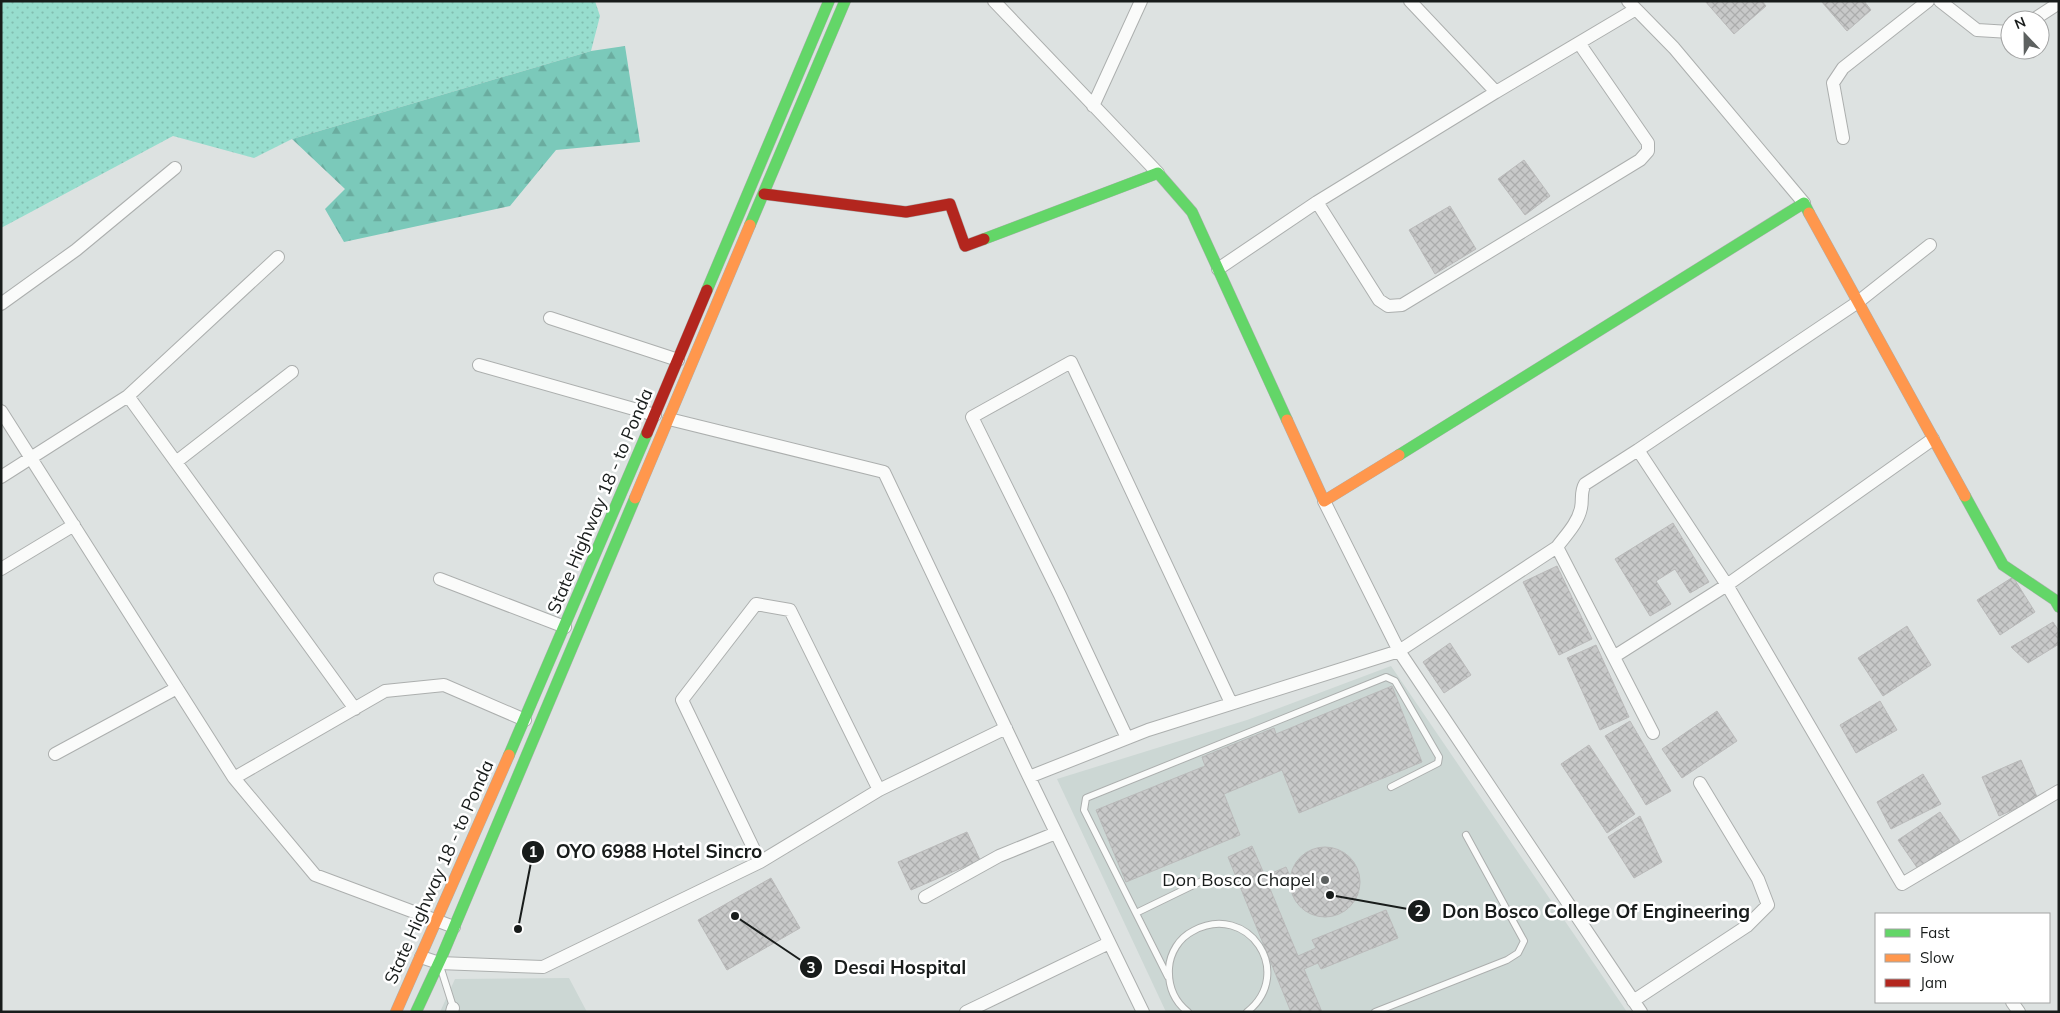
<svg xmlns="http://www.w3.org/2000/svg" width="2060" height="1013" font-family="Mulish,sans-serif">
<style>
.built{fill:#ccd7d4}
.grass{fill:url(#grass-dots)}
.forest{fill:url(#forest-firs)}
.building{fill:url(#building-cross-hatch);stroke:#bababa}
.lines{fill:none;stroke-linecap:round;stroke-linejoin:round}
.lane-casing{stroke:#acafae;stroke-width:8}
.street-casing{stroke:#acafae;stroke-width:14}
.fast-casing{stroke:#acafae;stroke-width:12}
.slow-casing{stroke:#acafae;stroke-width:12}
.jam-casing{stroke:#acafae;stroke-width:12}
.lane{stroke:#fafbfa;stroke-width:6}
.street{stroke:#fafbfa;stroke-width:12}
.fast{stroke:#63d668;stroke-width:11}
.slow{stroke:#ff974d;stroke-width:11}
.jam{stroke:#b3261e;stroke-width:11}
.poi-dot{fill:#5d6160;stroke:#fff;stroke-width:2}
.labels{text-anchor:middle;stroke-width:5;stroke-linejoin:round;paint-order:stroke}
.street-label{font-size:18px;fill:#181c1b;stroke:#fff}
.poi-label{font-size:18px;fill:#181c1b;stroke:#fff;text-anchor:end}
.leader{fill:none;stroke:#181c1b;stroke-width:2}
.callout-dot{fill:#181c1b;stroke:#fff;stroke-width:2}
.mark-label{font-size:15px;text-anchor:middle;font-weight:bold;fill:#fff}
.callout-label{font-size:19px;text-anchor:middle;font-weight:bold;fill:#181c1b;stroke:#fff;stroke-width:5;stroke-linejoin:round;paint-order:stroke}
</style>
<defs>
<pattern id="grass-dots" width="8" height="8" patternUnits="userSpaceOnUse" patternTransform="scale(1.25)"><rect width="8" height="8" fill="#97ddce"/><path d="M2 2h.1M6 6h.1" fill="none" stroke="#81bdb0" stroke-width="1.8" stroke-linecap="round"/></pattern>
<pattern id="forest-firs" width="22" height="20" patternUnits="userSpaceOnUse" patternTransform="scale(1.25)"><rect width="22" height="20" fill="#7bc9ba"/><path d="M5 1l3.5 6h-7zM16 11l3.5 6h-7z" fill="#6aac9f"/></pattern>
<pattern id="building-cross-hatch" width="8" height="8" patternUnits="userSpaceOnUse" patternTransform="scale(1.25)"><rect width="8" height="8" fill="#c8c9c9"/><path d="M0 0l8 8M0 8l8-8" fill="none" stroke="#abacac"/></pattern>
</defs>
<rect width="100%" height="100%" fill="#dde2e1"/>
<path class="built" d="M1391,666L1627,1012H1166L1057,779L1247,720Z
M569,978L587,1012H440L455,979Z"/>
<path class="grass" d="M1,1H595L600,16L591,51L292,139L254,158L173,136L1,228Z"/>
<path class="forest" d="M625,46L640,142L556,150L510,206L344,242L325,209L345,189L292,139L591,51Z"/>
<path class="building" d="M1705,1H1762L1766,6L1734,34Z
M1821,1H1864L1871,10L1847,31Z
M1524,160L1550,196L1525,215L1498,179Z
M1450,206L1476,249L1435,274L1409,230Z
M1673,523L1709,582L1690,593L1675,569L1656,581L1671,604L1650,616L1615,559Z
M1557,566L1592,639L1559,655L1523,582Z
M2013,577L2035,612L2000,635L1977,600Z
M2053,622L2059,631V644L2028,663L2011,647Z
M1907,626L1931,665L1883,696L1858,658Z
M1450,643L1471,675L1444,693L1423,662Z
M1596,645L1629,717L1600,730L1567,658Z
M1392,686L1422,762L1299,813L1282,770L1224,794L1240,835L1126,882L1096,810L1205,766L1202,757L1274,728L1276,734Z
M1880,701L1897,730L1856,753L1840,725Z
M1717,711L1737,741L1682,778L1662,749Z
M1630,721L1671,791L1646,805L1605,736Z
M1589,745L1635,814L1607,833L1561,764Z
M2021,760L2038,799L1999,816L1982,777Z
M1923,774L1941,804L1891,829L1877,802Z
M1940,812L1960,841L1918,869L1898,840Z
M1640,816L1662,862L1634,878L1608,837Z
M967,832L980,860L911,890L898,862Z
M1252,846L1265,876L1286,867L1290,876L1268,884L1298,956L1316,948L1312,940L1386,910L1398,938L1321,969L1318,963L1304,969L1322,1012H1291L1228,857Z
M1290 882a35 35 0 1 1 70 0a35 35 0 1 1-70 0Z
M771,878L800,928L727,970L698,920Z"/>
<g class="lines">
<g class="lane-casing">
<path id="lane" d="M1136,913L1208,878
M441,969L454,1010
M1168,977L1084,810L1086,798L1386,677L1395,681L1439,757L1438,763L1391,787
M1188,1012C1174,1001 1168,986 1169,968C1170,953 1179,938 1193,931C1248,901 1296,973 1247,1012
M1375,1012L1507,960L1518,953L1524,941L1466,835"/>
</g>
<g class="street-casing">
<path id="street" d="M994,1L1158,173
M1410,1L1496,92L1636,9
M1628,1L1674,48L1804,203
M1940,1L1977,30L2010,32
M2033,20L2059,3
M1093,106L1141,1
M1843,138L1833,83L1843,68L1928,1
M1317,202L1379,300L1388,306L1402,305L1640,160L1648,151V143L1579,43
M1930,245L1858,302L1638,450L1727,585L1902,884L2059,791
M1218,269L1317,202L1496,92
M1,304L76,250L175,168
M550,318L678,360
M479,365L655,415
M128,396L278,257
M1,411L234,778L385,691L444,685L525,720
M669,419L884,472L1029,777
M176,462L292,372
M1,477L128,396L355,709
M1324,501L1399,651L1557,547L1653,733
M1557,547C1566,535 1578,523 1581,508C1583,500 1580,492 1585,484L1638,450
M1,569L74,525
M440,579L565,627
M1615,656L1727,585L1933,439
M1127,738L1060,595L972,417L1071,362L1231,703
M55,754L177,688
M234,778L315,875L454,927
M760,862L879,790
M925,897L999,856L1056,833
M421,957L439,963L543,967L760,862L682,700L756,604L790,610L879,790L1006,728
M1633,1001L1747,926L1768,905L1758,879L1700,783
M2012,1002L2019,1012
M452,1012L453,1008
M966,1012L1109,943
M1143,1012L1029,777L1148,730L1399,651L1641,1012"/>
</g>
<g class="fast-casing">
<path id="fast" d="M750,225L845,1
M984,239L1158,173L1192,212L1287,420
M707,290L829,1
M1399,455L1804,203L1809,213
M1965,496L2003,565L2055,600L2059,607
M509,755L647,433
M416,1012L442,956L635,498"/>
</g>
<g class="slow-casing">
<path id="slow" d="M1809,213L1965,496
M1287,420L1324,501L1399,455
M635,498L750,225
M396,1012L509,755"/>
</g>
<g class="jam-casing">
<path id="jam" d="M764,194L906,212L950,204L965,246L984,239
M647,433L707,290"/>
</g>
<use href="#lane" class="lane"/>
<use href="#street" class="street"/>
<use href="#fast" class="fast"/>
<use href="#slow" class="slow"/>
<use href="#jam" class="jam"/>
</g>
<circle class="poi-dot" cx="1325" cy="880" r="5"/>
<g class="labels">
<g class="street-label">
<text transform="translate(600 501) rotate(-67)" y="6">State Highway 18 - to Ponda</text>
<text transform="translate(439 872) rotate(-66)" y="6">State Highway 18 - to Ponda</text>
</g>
<g class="poi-label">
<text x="1315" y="886">Don Bosco Chapel</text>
</g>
</g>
<path class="leader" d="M518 929L533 852M1330 895L1419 911M735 916L811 967"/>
<g class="callout-dot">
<circle cx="518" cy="929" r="5"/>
<circle cx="1330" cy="895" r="5"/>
<circle cx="735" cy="916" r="5"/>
<circle cx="533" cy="852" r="12"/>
<circle cx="1419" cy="911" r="12"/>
<circle cx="811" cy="967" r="12"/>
</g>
<g class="mark-label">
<text x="533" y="857">1</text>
<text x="1419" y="916">2</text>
<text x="811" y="973">3</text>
</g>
<g class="callout-label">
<text x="659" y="858">OYO 6988 Hotel Sincro</text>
<text x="1596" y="918">Don Bosco College Of Engineering</text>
<text x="900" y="974">Desai Hospital</text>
</g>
<rect width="2060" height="1013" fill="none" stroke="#181c1b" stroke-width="5"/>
<rect x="1875" y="913" width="175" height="90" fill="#ffffff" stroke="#a3a4a4"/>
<rect x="1885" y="929" width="25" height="8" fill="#63d668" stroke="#a3a4a4"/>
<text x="1920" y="938" font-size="15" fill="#181c1b">Fast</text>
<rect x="1885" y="954" width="25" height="8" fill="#ff974d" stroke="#a3a4a4"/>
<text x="1920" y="963" font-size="15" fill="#181c1b">Slow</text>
<rect x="1885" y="979" width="25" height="8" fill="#b3261e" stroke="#a3a4a4"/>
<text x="1920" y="988" font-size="15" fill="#181c1b">Jam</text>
<g transform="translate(2025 35) rotate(338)"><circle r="24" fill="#ffffff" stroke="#a3a4a4"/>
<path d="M0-4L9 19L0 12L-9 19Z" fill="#5d6160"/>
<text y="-8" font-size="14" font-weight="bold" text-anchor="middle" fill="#181c1b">N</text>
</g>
</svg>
